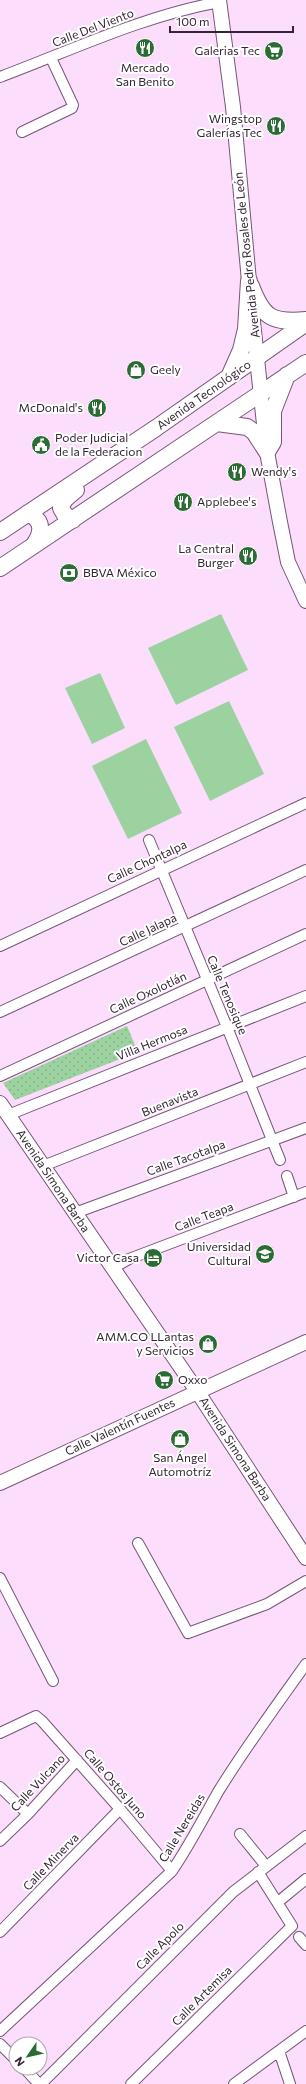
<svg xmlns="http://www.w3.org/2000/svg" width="306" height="2084" font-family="Commissioner,sans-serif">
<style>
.grass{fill:url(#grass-dots)}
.pitch{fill:#9cd1a0}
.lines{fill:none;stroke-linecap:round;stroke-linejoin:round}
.street-casing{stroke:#765576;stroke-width:12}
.secondary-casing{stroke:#765576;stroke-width:16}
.primary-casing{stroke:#765576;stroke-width:18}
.street{stroke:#fff;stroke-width:10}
.secondary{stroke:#fff;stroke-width:14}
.primary{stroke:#fff;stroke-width:16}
.labels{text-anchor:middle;stroke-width:4;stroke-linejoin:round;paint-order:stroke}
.street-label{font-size:12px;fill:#342534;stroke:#fff}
.poi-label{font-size:12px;fill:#342534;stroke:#fff;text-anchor:end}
</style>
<defs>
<pattern id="grass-dots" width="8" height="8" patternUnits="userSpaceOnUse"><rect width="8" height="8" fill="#9cd1a0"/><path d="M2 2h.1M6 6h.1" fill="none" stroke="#87b38a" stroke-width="1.8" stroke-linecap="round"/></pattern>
</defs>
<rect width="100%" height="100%" fill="#fcddfc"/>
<path class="grass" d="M127,1026L138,1052L15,1100L3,1083Z"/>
<path class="pitch" d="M221,614L248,670L176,705L148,648Z
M100,673L125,728L92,744L65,688Z
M229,701L264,774L210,801L174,727Z
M146,739L182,813L128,839L92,766Z"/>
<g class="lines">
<g class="street-casing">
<path id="street" d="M0,77C72,50 143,16 219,2
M22,132L72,108L73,105L51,58
M149,840L227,1027L280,1160
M0,946L306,803
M0,1012L306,870
M0,1076L306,934
M8,1115L306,996
M43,1166L306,1062
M287,1176L294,1197
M75,1213L306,1128
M113,1268L129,1259L306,1192
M138,1543L188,1633L267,1604L306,1581
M0,1578L53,1681
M0,1733L36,1716L42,1721L120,1809L172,1871
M0,1787L28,1814
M240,1834L266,1866
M0,1841L28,1814L77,1760
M278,1902L306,1879
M0,1932L120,1809
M299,1937L306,1945
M0,2031L172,1871C189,1846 203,1819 218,1792C245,1748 276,1706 306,1664
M0,2044L16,2060
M279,2051L290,2084
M24,2068L39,2084
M41,2084L233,1892L306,1836
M131,2084L292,1926L258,1872
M234,2084L306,2031"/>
</g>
<g class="secondary-casing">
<path id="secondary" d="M219,0L233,107L250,292
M252,312L267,452L280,522L288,562L306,601
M0,1103L197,1391L306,1558
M0,1483L306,1342"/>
</g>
<g class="primary-casing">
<path id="primary" d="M251,286C263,318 272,323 306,320
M229,377L241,350L246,329L249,281
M217,423L247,427L254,432L267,452L273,442V411L287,375
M28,513C45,521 42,534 33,546
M73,520L65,515L61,508C63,499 69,496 76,490
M0,532L156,428L306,323
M0,568L306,363"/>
</g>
<use href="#street" class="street"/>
<use href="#secondary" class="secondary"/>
<use href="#primary" class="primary"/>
</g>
<defs>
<g id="restaurant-disc" transform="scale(1)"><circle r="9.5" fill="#2b6c35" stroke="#fff"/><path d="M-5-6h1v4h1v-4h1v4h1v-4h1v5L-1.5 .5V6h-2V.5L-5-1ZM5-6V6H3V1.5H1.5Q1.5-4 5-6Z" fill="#fff"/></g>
<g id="supermarket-disc" transform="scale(1)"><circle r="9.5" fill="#2b6c35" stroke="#fff"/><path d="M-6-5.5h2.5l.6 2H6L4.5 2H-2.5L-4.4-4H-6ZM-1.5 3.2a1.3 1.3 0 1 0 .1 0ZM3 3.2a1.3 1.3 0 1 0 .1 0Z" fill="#fff"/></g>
<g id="shop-disc" transform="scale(1)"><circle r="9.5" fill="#2b6c35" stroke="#fff"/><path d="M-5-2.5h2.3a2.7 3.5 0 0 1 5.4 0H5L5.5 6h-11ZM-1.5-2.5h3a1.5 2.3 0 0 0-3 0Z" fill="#fff"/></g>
<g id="civic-disc" transform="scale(1)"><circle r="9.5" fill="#2b6c35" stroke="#fff"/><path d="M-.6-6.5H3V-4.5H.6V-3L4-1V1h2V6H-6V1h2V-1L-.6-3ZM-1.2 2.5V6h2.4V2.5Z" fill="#fff"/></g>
<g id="bank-disc" transform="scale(1)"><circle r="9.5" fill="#2b6c35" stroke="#fff"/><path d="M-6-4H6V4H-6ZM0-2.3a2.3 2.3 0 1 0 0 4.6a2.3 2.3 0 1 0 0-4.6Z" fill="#fff"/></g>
<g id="university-disc" transform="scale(1)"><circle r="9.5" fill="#2b6c35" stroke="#fff"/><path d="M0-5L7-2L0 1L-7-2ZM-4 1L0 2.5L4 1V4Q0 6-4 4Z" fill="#fff"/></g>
<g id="hotel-disc" transform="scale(1)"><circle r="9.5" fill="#2b6c35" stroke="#fff"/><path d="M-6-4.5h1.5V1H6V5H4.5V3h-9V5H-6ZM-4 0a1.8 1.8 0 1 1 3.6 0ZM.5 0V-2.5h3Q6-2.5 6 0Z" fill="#fff"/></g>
</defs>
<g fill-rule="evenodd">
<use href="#restaurant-disc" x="145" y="48"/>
<use href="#supermarket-disc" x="274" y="51"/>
<use href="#restaurant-disc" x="276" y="126"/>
<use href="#shop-disc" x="136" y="370"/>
<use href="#restaurant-disc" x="97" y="408"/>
<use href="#civic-disc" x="41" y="445"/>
<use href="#restaurant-disc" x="237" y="472"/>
<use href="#restaurant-disc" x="183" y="502"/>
<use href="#restaurant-disc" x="248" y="556"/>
<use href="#bank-disc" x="69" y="573"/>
<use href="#university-disc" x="265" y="1254"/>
<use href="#hotel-disc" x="153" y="1258"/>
<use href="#shop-disc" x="208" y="1344"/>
<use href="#supermarket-disc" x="164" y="1380"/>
<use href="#shop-disc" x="180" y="1439"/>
</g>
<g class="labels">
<g class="street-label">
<text transform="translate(93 28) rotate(-21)" y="4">Calle Del Viento</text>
<text transform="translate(247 255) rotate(-96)" y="4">Avenida Pedro Rosales de León</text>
<text transform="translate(204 395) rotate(-35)" y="4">Avenida Tecnológico</text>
<text transform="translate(147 862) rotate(-25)" y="4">Calle Chontalpa</text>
<text transform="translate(148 930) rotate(-25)" y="4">Calle Jalapa</text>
<text transform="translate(148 993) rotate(-25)" y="4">Calle Oxolotlán</text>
<text transform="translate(227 995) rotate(67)" y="4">Calle Tenosique</text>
<text transform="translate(152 1043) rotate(-22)" y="4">Villa Hermosa</text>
<text transform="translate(170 1102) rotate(-22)" y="4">Buenavista</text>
<text transform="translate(186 1158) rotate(-20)" y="4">Calle Tacotalpa</text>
<text transform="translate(53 1181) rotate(56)" y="4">Avenida Simona Barba</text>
<text transform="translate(204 1217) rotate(-21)" y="4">Calle Teapa</text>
<text transform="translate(120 1427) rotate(-25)" y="4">Calle Valentín Fuentes</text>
<text transform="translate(235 1449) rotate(57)" y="4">Avenida Simona Barba</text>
<text transform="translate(38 1783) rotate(-47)" y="4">Calle Vulcano</text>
<text transform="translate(115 1784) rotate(49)" y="4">Calle Ostos Juno</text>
<text transform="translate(182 1828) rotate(-59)" y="4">Calle Nereidas</text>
<text transform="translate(51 1862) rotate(-46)" y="4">Calle Minerva</text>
<text transform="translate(160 1946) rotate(-45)" y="4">Calle Apolo</text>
<text transform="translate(202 1996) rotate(-45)" y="4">Calle Artemisa</text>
</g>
<g class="poi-label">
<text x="260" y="55">Galerias Tec</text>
<text x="145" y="72" text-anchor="middle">Mercado<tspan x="145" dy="14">San Benito</tspan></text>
<text x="262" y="123">Wingstop<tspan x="262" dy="14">Galerías Tec</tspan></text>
<text x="150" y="374" text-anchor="start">Geely</text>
<text x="83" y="412">McDonald's</text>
<text x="55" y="442" text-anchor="start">Poder Judicial<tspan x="55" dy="14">de la Federacion</tspan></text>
<text x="251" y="476" text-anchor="start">Wendy's</text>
<text x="197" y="506" text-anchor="start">Applebee's</text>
<text x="234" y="553">La Central<tspan x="234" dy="14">Burger</tspan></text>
<text x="83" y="577" text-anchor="start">BBVA México</text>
<text x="251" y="1251">Universidad<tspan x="251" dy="14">Cultural</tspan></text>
<text x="139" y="1262">Victor Casa</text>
<text x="194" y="1341">AMM.CO LLantas<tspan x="194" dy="14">y Servicios</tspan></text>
<text x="178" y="1384" text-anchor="start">Oxxo</text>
<text x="180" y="1462" text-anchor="middle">San Ángel<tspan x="180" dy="14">Automotríz</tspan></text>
</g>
</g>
<g transform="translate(28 2056) rotate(236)"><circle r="19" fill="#ffffff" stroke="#aea8ae"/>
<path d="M0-3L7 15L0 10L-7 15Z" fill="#2b6c35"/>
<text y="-6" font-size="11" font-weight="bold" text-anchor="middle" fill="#342534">N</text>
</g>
<path d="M170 26v6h123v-6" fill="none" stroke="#342534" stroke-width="2"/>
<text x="176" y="26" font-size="12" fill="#342534" stroke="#ffffff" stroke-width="3" paint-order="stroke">100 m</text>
</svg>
